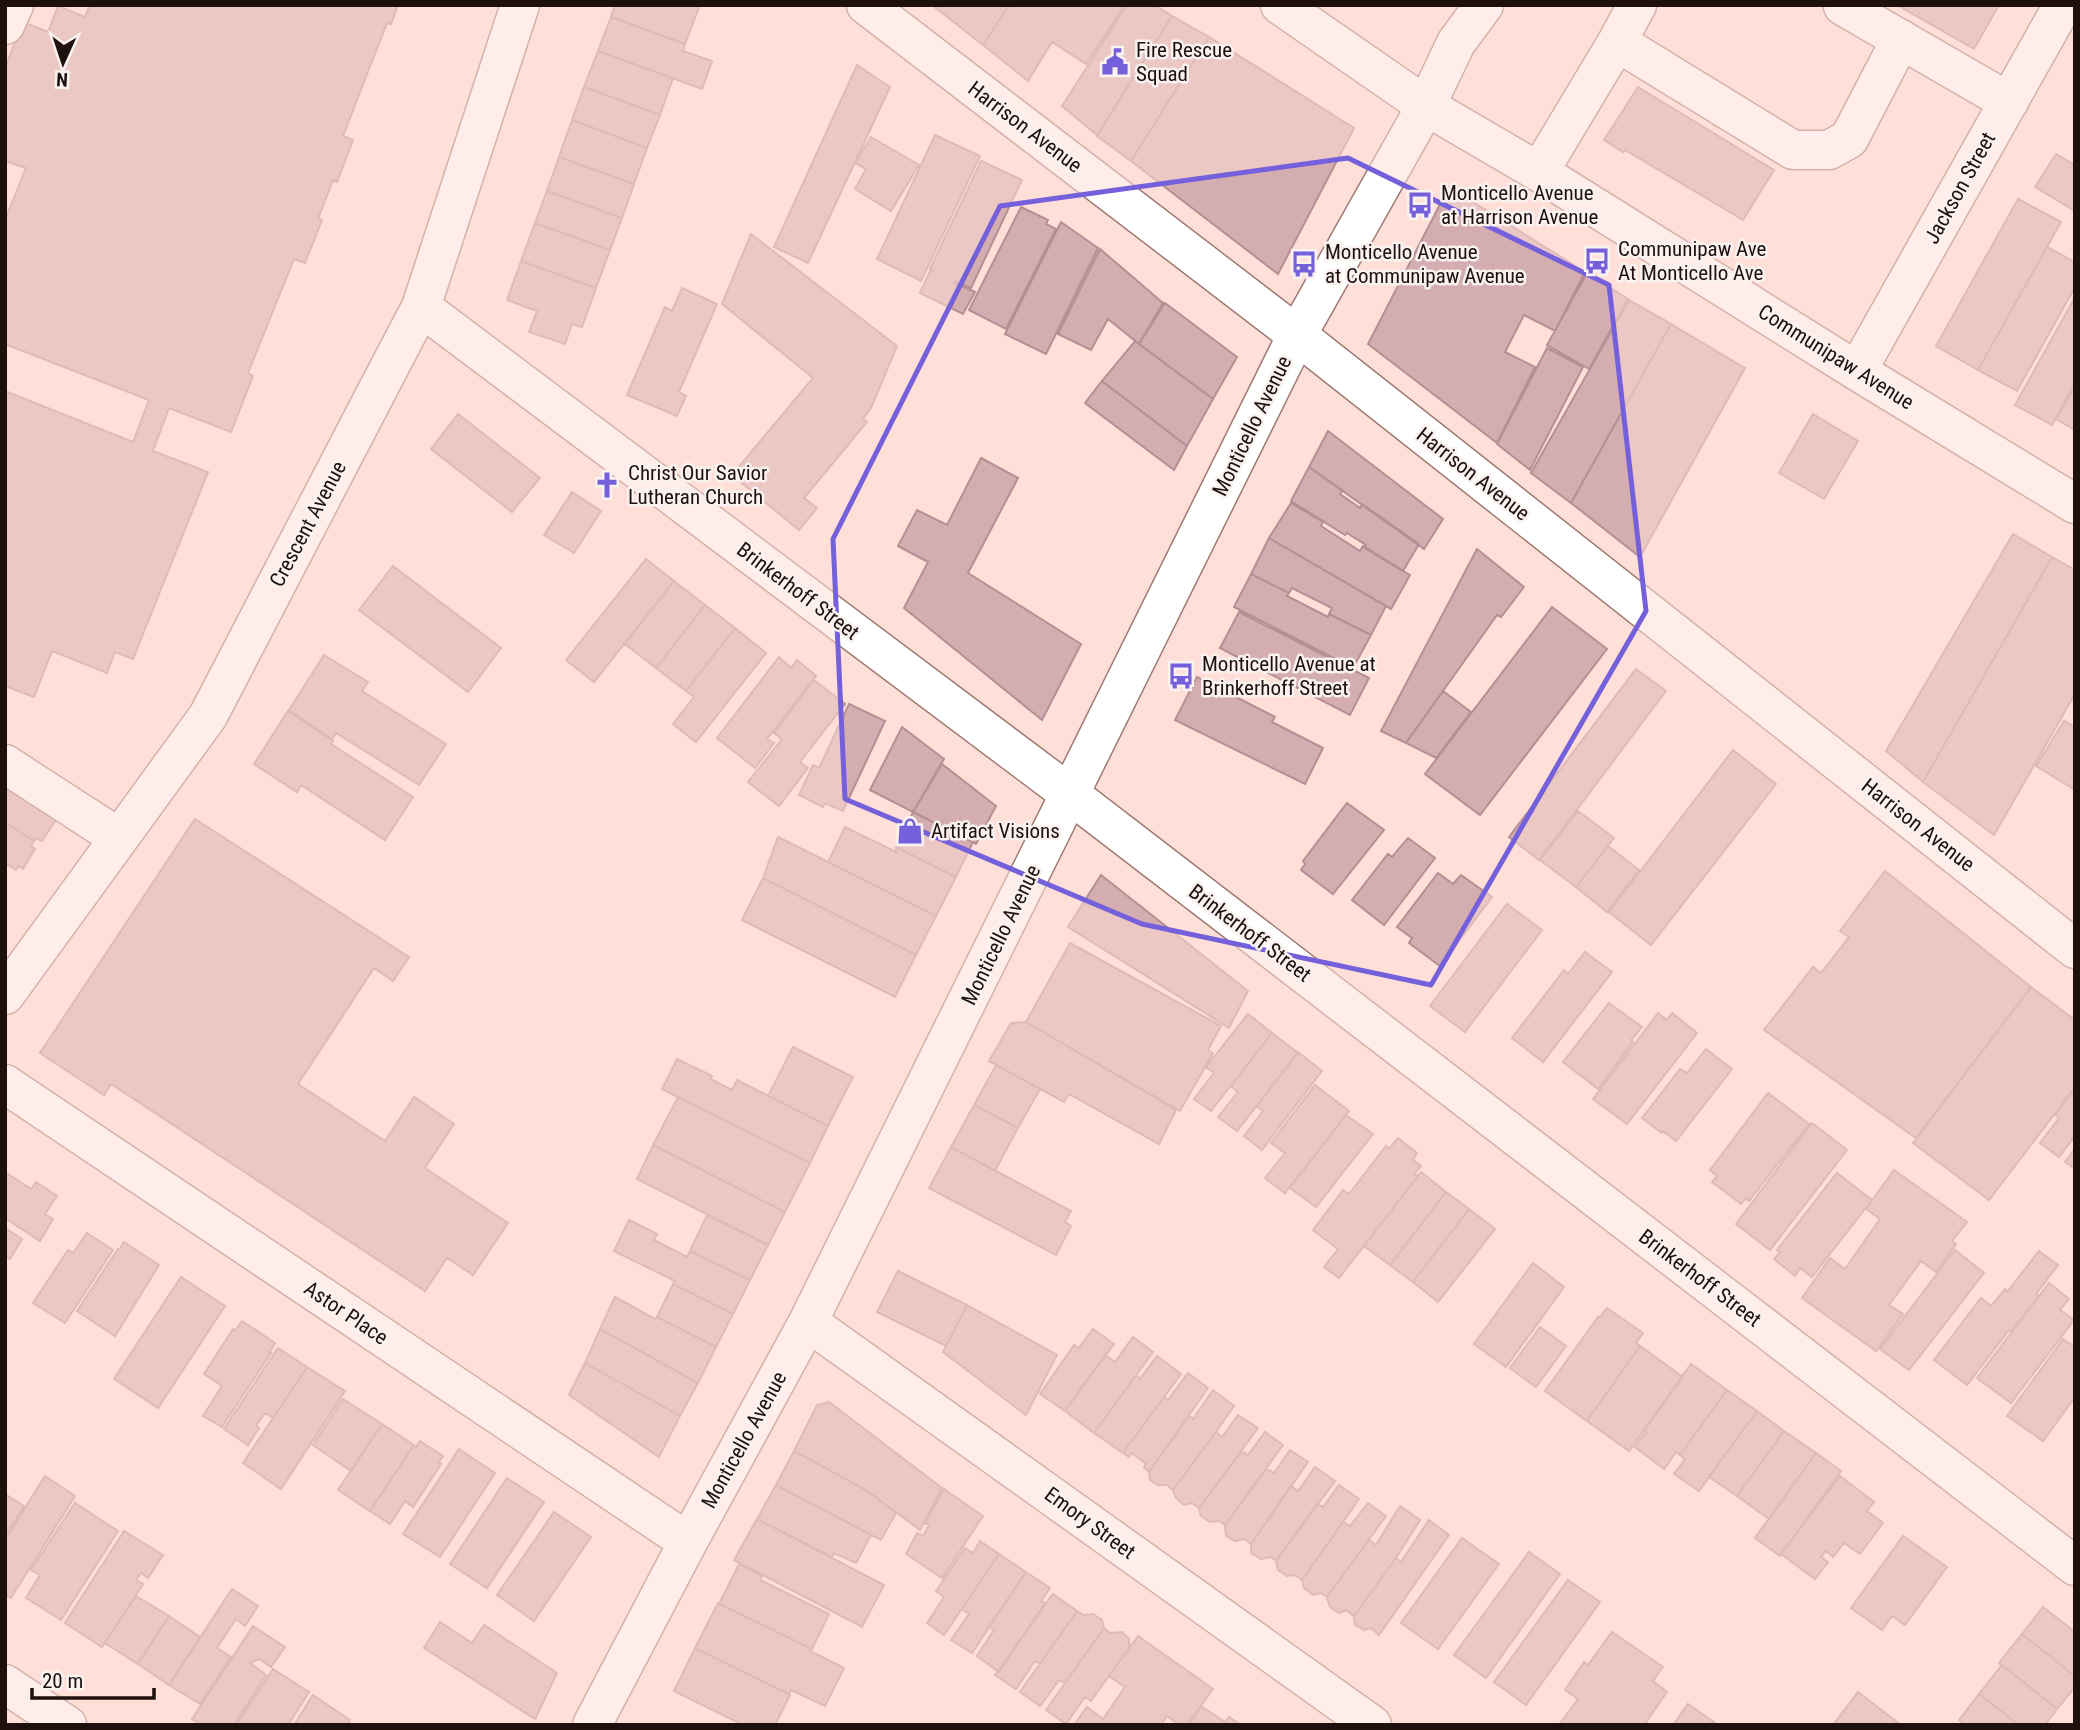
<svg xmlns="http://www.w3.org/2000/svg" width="2080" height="1730" font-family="'Roboto Condensed',sans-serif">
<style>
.building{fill:#d4adb0;stroke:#b58f93;stroke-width:2}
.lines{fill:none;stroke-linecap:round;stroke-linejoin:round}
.minor-casing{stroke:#9e7b73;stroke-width:41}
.major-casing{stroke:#9e7b73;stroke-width:41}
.minor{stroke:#fff;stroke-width:38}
.major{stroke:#fff;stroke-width:38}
.marked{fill:none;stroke:#7560db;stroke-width:5;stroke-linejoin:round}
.labels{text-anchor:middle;stroke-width:5;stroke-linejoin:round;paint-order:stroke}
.poi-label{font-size:21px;fill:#1d100d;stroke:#faf2f0;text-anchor:start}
.street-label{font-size:21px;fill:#1d100d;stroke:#faf2f0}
</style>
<rect width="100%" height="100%" fill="#ffdfd7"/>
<path class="building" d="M90,5H398L391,24L387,23L343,136L353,140L337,182L333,180L318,219L322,220L305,263L294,259L248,373L253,376L231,432L169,408L153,451L208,472L133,659L115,652L107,673L52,651L34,697L5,686V391L133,442L149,400L5,344V220L26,168L5,161V68L23,22L48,32L58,6L85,17Z
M615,5H694L699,7L685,44L611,17Z
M932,5H1009L983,45Z
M1009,5H1125L1086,64L1052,42L1028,81L983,45Z
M1127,5H1155L1172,16L1097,135L1062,106Z
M1897,5H1999L1974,49Z
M1172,16L1209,37L1131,161L1097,136Z
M611,17L685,44L683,51L712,61L702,89L598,51Z
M1209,37L1354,128L1278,274L1131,161Z
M598,51L673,78L660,115L584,87Z
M857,65L890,87L808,263L774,247Z
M584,87L660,115L647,148L572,120Z
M1638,87L1774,170L1743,220L1625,150L1623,152L1604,140Z
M572,120L647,148L634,184L559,157Z
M935,135L980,156L921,281L877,259Z
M871,137L919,165L891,211L855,189L866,169L855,163Z
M2056,154L2075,165V211L2035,187Z
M559,157L634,184L622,218L547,191Z
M981,161L1022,180L971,288L956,281L955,283L975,292L963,314L920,293L930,271L933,270L930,269Z
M1449,187L1585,272L1555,331L1524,315L1505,352L1535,367L1497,443L1368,344Z
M547,191L622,218L610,250L535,223Z
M2018,199L2061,222L1978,370L1936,346Z
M1021,207L1048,220L1046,224L1056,229L1006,329L969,310Z
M1061,222L1098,248L1046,354L1005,334Z
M535,223L610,250L596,288L521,261Z
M751,234L897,346L871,408L863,419L867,422L804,498L817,508L799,530L732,475L813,378L722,304Z
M2047,247L2075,262V287L2017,391L1978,370Z
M1100,249L1163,303L1139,344L1108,319L1091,350L1058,334Z
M521,261L596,288L582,327L572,324L565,344L529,332L537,311L507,300Z
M1587,273L1628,299L1589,369L1547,345Z
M682,288L717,304L679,392L686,396L677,416L627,395L665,307L672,311Z
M2075,297V383L2052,425L2015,405Z
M1629,300L1671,324L1571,503L1531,473Z
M1165,303L1237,357L1213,399L1139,344Z
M1671,324L1745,368L1640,557L1571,503Z
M1135,341L1213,399L1187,446L1102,381Z
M1547,348L1583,367L1530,470L1497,444Z
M1102,381L1187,446L1174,470L1085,403Z
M2075,387V430L2056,419Z
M458,414L540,478L512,512L431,449Z
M1813,414L1858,441L1824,499L1779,473Z
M1328,431L1443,519L1424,549L1309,467Z
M981,458L1018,478L968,573L1081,644L1042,720L904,608L928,562L898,546L917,510L947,525Z
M1309,467L1342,490L1340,494L1360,508L1362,504L1419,544L1403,571L1365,548L1366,545L1347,533L1345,535L1291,501Z
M572,492L601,511L574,553L544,535Z
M1291,503L1323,522L1321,526L1360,551L1363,546L1410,575L1391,609L1269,538Z
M2013,534L2052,557L1923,782L1886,751Z
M1269,538L1386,606L1371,635L1329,614L1332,608L1292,588L1289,593L1251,574Z
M1477,549L1524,587L1501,617L1497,615L1406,743L1381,731Z
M2052,557L2075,570V694L1994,835L1923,782Z
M646,559L674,581L594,682L566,660Z
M393,566L501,648L468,692L359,610Z
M1251,574L1289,593L1287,596L1328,617L1329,614L1371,635L1353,668L1234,607Z
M674,581L705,605L656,668L625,644Z
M705,605L735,628L686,691L656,668Z
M1552,607L1607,649L1480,815L1425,774Z
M1239,612L1369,678L1350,715L1220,648Z
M735,628L766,653L696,742L673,724L694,697L686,691Z
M324,655L368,682L362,691L446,744L419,785L336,733L332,739L289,710Z
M779,657L791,668L797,660L816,676L767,739L774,743L755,768L717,738Z
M1636,669L1666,691L1539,860L1509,837Z
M1197,677L1275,717L1272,722L1323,748L1305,784L1175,720Z
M814,680L845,704L800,762L808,768L779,806L748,782L782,739L774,733Z
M1443,691L1471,712L1436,758L1406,743Z
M849,704L885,721L843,811L825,803L823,807L799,795L813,765L819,768Z
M288,711L333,741L331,744L413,797L385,840L301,785L297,792L254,764Z
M2064,721L2075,727V790L2036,766Z
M902,727L944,759L913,812L870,790Z
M1733,750L1776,784L1651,945L1609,912Z
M942,764L996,806L976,844L913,812Z
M5,781L57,818L42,841L36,838L34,841L5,822Z
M1347,803L1384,830L1333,894L1301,870L1305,864L1303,861Z
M1578,811L1614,838L1576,887L1540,860Z
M913,812L973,842L956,877L896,847Z
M195,819L409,957L393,981L374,968L298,1084L385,1141L414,1097L454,1124L425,1168L508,1223L473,1275L447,1258L425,1291L111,1084L104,1095L40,1053Z
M5,822L34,841L31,846L35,849L23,869L18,866L16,870L5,863Z
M845,827L896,852V847L956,877L936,916L828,862Z
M778,837L936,916L916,955L763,878Z
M1408,838L1435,858L1384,925L1352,900L1388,854L1392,857Z
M1608,846L1639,870L1607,912L1576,887Z
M1885,871L2031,987L1916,1138L1764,1030L1813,967L1821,973L1849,937L1840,931Z
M1438,873L1453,884L1461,875L1492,897L1440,966L1409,943L1412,938L1397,927Z
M1101,875L1248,991L1229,1028L1068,927Z
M763,878L916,955L895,997L742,920Z
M1507,904L1542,930L1465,1032L1430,1006Z
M1070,943L1221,1026L1208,1050L1213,1053L1180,1111L1026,1022Z
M1585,952L1612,972L1543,1062L1512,1038L1564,970L1568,974Z
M2031,987L2075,1020V1087L1989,1200L1913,1143Z
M1609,1003L1642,1027L1631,1040L1633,1042L1598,1089L1563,1062Z
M1658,1013L1667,1020L1672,1013L1697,1033L1627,1124L1593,1099Z
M1248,1014L1272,1033L1211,1111L1194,1099L1214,1073L1206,1067Z
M1026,1022L1176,1110L1159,1144L1069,1094L1064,1102L989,1061L1011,1023Z
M1272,1033L1298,1053L1237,1131L1218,1117L1238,1092L1231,1086Z
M793,1047L853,1077L828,1126L768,1096Z
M1706,1049L1732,1069L1676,1141L1663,1131L1662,1133L1642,1118L1680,1069L1687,1073Z
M1298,1052L1322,1071L1262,1150L1244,1136L1263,1111L1257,1106Z
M677,1059L712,1076L710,1079L732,1090L737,1080L828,1126L810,1163L662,1089Z
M996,1065L1040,1089L1018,1128L974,1105Z
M1315,1085L1349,1111L1285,1193L1265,1178L1285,1153L1271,1143Z
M2075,1088V1136L2059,1157L2040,1143L2059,1118L2055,1115Z
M1768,1093L1809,1124L1749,1201L1746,1198L1741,1204L1712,1182L1717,1176L1710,1170Z
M678,1097L810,1163L785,1212L653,1145Z
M974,1105L1018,1128L995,1171L951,1147Z
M1346,1115L1373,1134L1316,1207L1290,1188Z
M1812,1123L1847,1150L1770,1250L1736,1224Z
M1398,1138L1417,1153L1413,1160L1421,1166L1414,1174L1418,1176L1339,1278L1324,1267L1338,1249L1313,1230L1343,1190L1349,1194L1386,1146L1389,1149Z
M653,1145L785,1212L768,1245L637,1179Z
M951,1147L1071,1211L1065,1222L1071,1226L1056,1255L929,1188Z
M2075,1149V1169L2065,1162Z
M1894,1170L1967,1222L1952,1241L1956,1244L1936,1272L1921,1261L1889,1305L1903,1314L1876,1351L1802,1298L1830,1258L1845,1269L1880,1219L1866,1209Z
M5,1172L31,1189L36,1182L57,1196L45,1214L53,1219L40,1241L5,1218Z
M1421,1172L1446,1192L1390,1265L1364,1246Z
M1837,1173L1872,1200L1812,1277L1800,1268L1795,1276L1774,1259L1780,1252L1777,1250Z
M1446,1192L1469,1209L1413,1282L1390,1265Z
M1469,1209L1495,1229L1438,1302L1413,1282Z
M707,1215L768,1245L750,1280L690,1251Z
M629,1220L657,1234L654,1240L687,1257L690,1251L750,1280L733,1314L673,1284L675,1281L614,1251Z
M5,1228L22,1239L10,1259L5,1256Z
M87,1233L113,1250L65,1323L33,1303L68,1250L73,1253Z
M124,1242L159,1265L115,1336L77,1311L118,1249L119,1250Z
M1955,1250L1984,1273L1909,1370L1880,1349Z
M2039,1251L2058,1265L2036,1294L2039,1296L2011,1332L2009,1330L1967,1385L1934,1360L1981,1298L1991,1306L2005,1289L2007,1292Z
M1533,1263L1564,1287L1506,1367L1474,1344Z
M898,1271L967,1305L946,1346L877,1312Z
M181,1277L225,1306L158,1408L114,1379Z
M2049,1283L2069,1299L2060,1310L2074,1320L2011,1403L1977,1378Z
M673,1284L733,1314L716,1347L657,1317Z
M615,1297L655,1319L657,1317L716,1347L698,1383L600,1329Z
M967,1305L1057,1355L1026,1415L943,1352Z
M1607,1308L1643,1333L1636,1343L1640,1346L1587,1421L1545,1391L1598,1317H1600Z
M242,1321L275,1343L269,1353H271L222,1427L203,1416L222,1386L204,1374L233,1329L235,1331Z
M1540,1327L1566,1346L1536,1387L1510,1368Z
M600,1329L698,1383L680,1416L585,1363Z
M1093,1329L1114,1344L1065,1411L1040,1394L1074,1345L1079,1348Z
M1133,1337L1153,1352L1094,1433L1065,1411L1105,1355L1115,1362Z
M2063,1339L2075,1347V1397L2043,1441L2007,1416Z
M1640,1346L1683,1377L1629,1451L1587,1421Z
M278,1348L307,1367L273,1418L265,1413L256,1426L259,1428L248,1445L224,1429Z
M1157,1356L1181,1374L1123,1453L1094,1433L1136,1375L1140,1379Z
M585,1363L680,1416L659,1457L569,1395Z
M1691,1364L1727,1390L1680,1455L1676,1452L1664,1469L1635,1447L1646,1432L1644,1430Z
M307,1367L345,1391L281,1489L243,1463Z
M1188,1373L1208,1388L1149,1472L1144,1467L1146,1464L1132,1453L1129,1457L1123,1453L1164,1397L1168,1400Z
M1213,1390L1234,1406L1216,1432L1173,1490L1167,1485H1158L1150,1480L1149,1472L1189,1416L1193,1419Z
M1727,1390L1757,1411L1699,1491L1674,1474L1685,1459L1680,1455Z
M343,1399L382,1424L351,1471L313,1445Z
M829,1402L942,1488L920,1530L866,1490L794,1451L817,1405Z
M1757,1411L1784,1431L1737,1496L1709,1477Z
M1238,1415L1258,1428L1199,1508L1192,1503L1184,1505L1176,1498L1173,1490L1216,1432L1222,1437Z
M382,1424L414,1445L370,1511L338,1490Z
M1784,1431L1816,1453L1769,1519L1737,1496Z
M1265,1432L1283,1445L1225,1525L1219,1521L1210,1522L1201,1516L1199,1508L1242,1451L1248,1455Z
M420,1441L443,1456L439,1462L441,1464L413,1507L405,1501L390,1524L370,1511L414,1445L416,1447Z
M459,1449L495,1473L440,1557L403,1534Z
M1290,1450L1308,1462L1251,1544L1245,1539L1235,1541L1226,1536L1225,1525L1267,1469L1274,1473Z
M794,1451L866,1490L896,1513L881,1540L776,1485Z
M1816,1453L1841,1471L1780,1556L1755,1538Z
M1315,1467L1335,1481L1276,1561L1271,1557L1261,1559L1251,1553V1544L1291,1486L1298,1491Z
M45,1476L75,1496L11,1598L5,1595V1540Z
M1840,1476L1874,1502L1867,1511L1883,1523L1860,1554L1844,1543L1833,1557L1826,1551L1821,1557L1828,1562L1815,1579L1781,1554Z
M507,1478L544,1502L487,1588L450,1564Z
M776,1485L871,1535L856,1563L834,1553L832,1557L757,1519Z
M1339,1485L1359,1499L1302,1580L1295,1575L1287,1576L1278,1570L1276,1561L1317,1504L1323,1507Z
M944,1489L983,1516L942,1578L906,1554L917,1533L923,1536L929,1525L925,1523Z
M5,1494L24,1506L5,1537Z
M75,1503L118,1531L61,1620L26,1598L40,1575L31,1570Z
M1368,1503L1386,1516L1327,1597L1321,1593L1313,1595L1304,1588L1302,1580L1343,1522L1350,1526Z
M1400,1506L1420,1520L1396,1558L1354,1616L1346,1610L1339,1613L1330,1607L1327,1597L1369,1540L1376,1545Z
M554,1512L591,1537L534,1621L497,1595Z
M757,1519L884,1585L862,1627L734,1560Z
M1429,1520L1449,1535L1379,1635L1371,1628L1364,1630L1355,1625L1354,1616L1396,1558L1401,1562Z
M124,1531L163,1555L148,1578L141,1573L136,1580L143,1584L102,1647L65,1623Z
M1903,1536L1947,1567L1905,1625L1892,1616L1882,1630L1851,1608Z
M1462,1538L1499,1564L1438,1649L1401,1623Z
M980,1541L999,1554L944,1635L927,1623L944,1597L936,1591L965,1548L973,1553Z
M1529,1552L1560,1574L1486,1678L1454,1655Z
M999,1554L1026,1572L972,1653L951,1640L969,1614L962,1609Z
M739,1564L762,1576L760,1580L829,1614L812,1649L719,1604Z
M1026,1572L1050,1588L1041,1601L1045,1603L999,1672L977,1656L994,1630L989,1627Z
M1568,1580L1600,1602L1526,1705L1494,1682Z
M232,1589L258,1606L245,1626L236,1619L217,1648L231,1657L200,1704L169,1685Z
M1053,1594L1077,1611L1040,1664L1035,1661L1016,1689L995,1675Z
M136,1596L169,1616L138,1664L105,1643Z
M718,1603L812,1649L810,1651L844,1668L825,1706L791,1690L789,1694L695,1648Z
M2043,1607L2075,1632V1676L2022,1634Z
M1077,1611L1084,1615L1093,1614L1102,1620L1104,1628L1065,1683L1059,1680L1040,1706L1020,1692Z
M169,1616L200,1637L169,1685L138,1664Z
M440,1622L472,1643L484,1625L557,1673L535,1719L424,1648Z
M253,1626L285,1647L271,1667L259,1659L250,1663L266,1675L234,1725H201L192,1719Z
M1104,1628L1110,1633L1122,1632L1129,1639V1648L1091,1701L1085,1697L1066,1724L1046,1710Z
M1612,1632L1663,1667L1653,1681L1667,1692L1644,1725H1559L1578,1699L1565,1690L1584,1662L1588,1665Z
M2022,1634L2075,1676V1687L2057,1709L1999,1663Z
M1138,1636L1213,1689L1187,1725H1179L1167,1716L1161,1725H1074L1087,1707L1103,1719L1125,1687L1109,1676Z
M695,1648L790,1695L775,1725H743L674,1691Z
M2002,1665L2057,1709L2045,1725H2019L1979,1694Z
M273,1669L309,1692L288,1725H236Z
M1858,1692L1901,1725H1833Z
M1979,1694L2019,1725H1965L1959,1720Z
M313,1695L350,1720L347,1725H294Z
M1688,1704L1718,1725H1673Z
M1201,1706L1225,1722L1229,1717L1241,1725H1189Z"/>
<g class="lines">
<g class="minor-casing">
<path id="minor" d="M866,5L1297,335L2075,949
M1637,5L1617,42L1793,150H1829L1849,139L1901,39
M1843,6L2009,102
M5,25L14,5
M1539,172L1617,42
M421,307L1071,795L2075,1566
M1857,371L2063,5
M5,764L119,838
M5,995L208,716L390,366L421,307L520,5
M5,1084L688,1542
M808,1322L1372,1725
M5,1684L67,1725
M592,1725L688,1542L808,1322L1297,335L1426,106L1456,43L1484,5"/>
</g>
<g class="major-casing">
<path id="major" d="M1280,5L1426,106L1539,172L1857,371L2075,504"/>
</g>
<use href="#minor" class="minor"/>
<use href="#major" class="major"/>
</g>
<path d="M0 0H2080V1730H0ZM1348,158L1609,285L1646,611L1431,985L1142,924L845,799L833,539L1000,206Z" fill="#ffdfd7" fill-opacity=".55" fill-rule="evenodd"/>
<path class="marked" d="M1348,158L1609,285L1646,611L1431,985L1142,924L845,799L833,539L1000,206Z"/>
<defs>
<g id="civic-bare" transform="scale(2.1)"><path d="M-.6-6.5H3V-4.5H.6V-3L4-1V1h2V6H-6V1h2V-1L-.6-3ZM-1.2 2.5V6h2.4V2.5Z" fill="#7560db" stroke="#faf2f0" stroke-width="2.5" paint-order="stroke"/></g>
<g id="bus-bare" transform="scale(2.1)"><path d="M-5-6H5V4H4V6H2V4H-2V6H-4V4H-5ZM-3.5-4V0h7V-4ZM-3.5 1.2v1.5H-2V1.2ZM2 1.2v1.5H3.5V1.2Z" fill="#7560db" stroke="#faf2f0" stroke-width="2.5" paint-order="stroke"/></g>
<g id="church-bare" transform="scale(2.1)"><path d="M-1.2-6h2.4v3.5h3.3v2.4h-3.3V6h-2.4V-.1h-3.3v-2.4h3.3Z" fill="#7560db" stroke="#faf2f0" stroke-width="2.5" paint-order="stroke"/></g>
<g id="shop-bare" transform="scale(2.1)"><path d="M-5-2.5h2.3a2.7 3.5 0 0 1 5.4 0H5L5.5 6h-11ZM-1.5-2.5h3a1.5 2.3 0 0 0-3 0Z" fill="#7560db" stroke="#faf2f0" stroke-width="2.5" paint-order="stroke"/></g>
</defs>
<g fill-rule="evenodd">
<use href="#civic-bare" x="1115" y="62"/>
<use href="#bus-bare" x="1420" y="205"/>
<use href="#bus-bare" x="1597" y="261"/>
<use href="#bus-bare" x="1304" y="264"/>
<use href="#church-bare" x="607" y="485"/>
<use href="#bus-bare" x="1181" y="676"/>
<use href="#shop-bare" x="910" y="831"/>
</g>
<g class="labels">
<g class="poi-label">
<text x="1136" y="57">Fire Rescue<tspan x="1136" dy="24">Squad</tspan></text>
<text x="1441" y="200">Monticello Avenue<tspan x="1441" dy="24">at Harrison Avenue</tspan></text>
<text x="1618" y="256">Communipaw Ave<tspan x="1618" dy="24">At Monticello Ave</tspan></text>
<text x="1325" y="259">Monticello Avenue<tspan x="1325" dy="24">at Communipaw Avenue</tspan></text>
<text x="628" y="480">Christ Our Savior<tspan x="628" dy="24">Lutheran Church</tspan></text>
<text x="1202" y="671">Monticello Avenue at<tspan x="1202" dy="24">Brinkerhoff Street</tspan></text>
<text x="931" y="838">Artifact Visions</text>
</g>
<g class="street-label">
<text transform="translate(1025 127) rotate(37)" y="7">Harrison Avenue</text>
<text transform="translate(1960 188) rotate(-61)" y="7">Jackson Street</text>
<text transform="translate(1836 357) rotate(32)" y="7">Communipaw Avenue</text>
<text transform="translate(1252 426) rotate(-64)" y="7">Monticello Avenue</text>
<text transform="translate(1473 474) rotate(38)" y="7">Harrison Avenue</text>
<text transform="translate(308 524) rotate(-62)" y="7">Crescent Avenue</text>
<text transform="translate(798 591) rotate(37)" y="7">Brinkerhoff Street</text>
<text transform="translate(1918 825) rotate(38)" y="7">Harrison Avenue</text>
<text transform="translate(1250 933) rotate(37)" y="7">Brinkerhoff Street</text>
<text transform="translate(1001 935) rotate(-64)" y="7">Monticello Avenue</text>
<text transform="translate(1700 1278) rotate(37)" y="7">Brinkerhoff Street</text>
<text transform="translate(346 1313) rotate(34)" y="7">Astor Place</text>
<text transform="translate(744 1440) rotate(-61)" y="7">Monticello Avenue</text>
<text transform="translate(1090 1523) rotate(36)" y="7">Emory Street</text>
</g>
</g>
<rect width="2080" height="1730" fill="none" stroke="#1d100d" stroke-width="14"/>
<g transform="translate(63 63) rotate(183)" stroke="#faf2f0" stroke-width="5" paint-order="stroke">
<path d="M0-5L12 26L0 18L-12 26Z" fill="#1d100d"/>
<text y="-10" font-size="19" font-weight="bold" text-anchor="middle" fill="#1d100d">N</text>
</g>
<path d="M32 1688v10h122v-10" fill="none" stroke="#1d100d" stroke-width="3.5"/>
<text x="42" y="1688" font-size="21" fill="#1d100d" stroke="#faf2f0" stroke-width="5" paint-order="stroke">20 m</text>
</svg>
